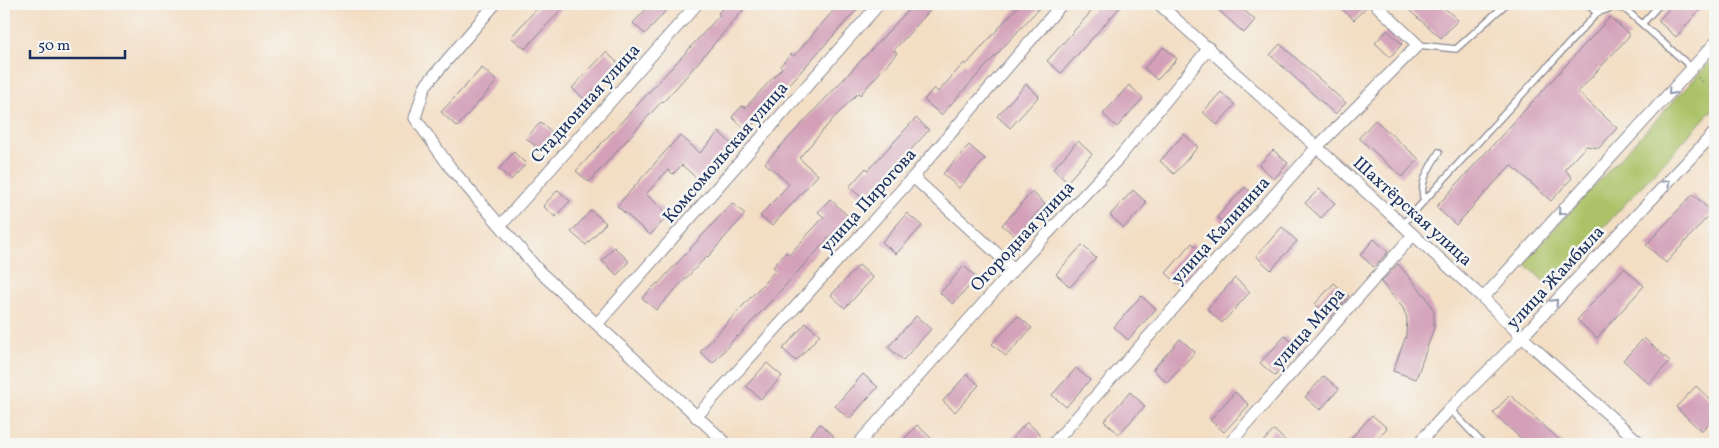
<svg xmlns="http://www.w3.org/2000/svg" width="1719" height="448" font-family="Vollkorn,serif">
<style>
.green{fill:#acc267;stroke:#647862}
.building{fill:#d3a0b8}
.lines{fill:none;stroke-linecap:round;stroke-linejoin:round}
.lane-casing{stroke:#878691;stroke-width:8}
.street-casing{stroke:#878691;stroke-width:13}
.path{stroke:#878691;stroke-width:2.5;stroke-dasharray:1 4;stroke-linecap:butt}
.lane{stroke:#fff;stroke-width:5.5}
.street{stroke:#fff;stroke-width:11}
.oneway{stroke:#8d97ae}
.labels{text-anchor:middle;stroke-width:5;stroke-linejoin:round;paint-order:stroke}
.street-label{font-size:18px;fill:#1b2f5e;stroke:#f6f6f2}
</style>
<rect width="100%" height="100%" fill="#f6f6f2"/>
<filter id="ink" filterUnits="userSpaceOnUse"><feTurbulence type="fractalNoise" baseFrequency=".02" numOctaves="2"/><feDisplacementMap in="SourceGraphic" scale="10" xChannelSelector="R" yChannelSelector="G"/><feConvolveMatrix kernelMatrix="1 2 1 2 8 2 1 2 1" color-interpolation-filters="sRGB"/></filter>
<filter id="wash" filterUnits="userSpaceOnUse"><feTurbulence type="fractalNoise" baseFrequency=".0096" numOctaves="4" result="noise"/><feDisplacementMap in="SourceGraphic" scale="20" xChannelSelector="R" yChannelSelector="G"/><feGaussianBlur stdDeviation="1.12" result="paint"/><feColorMatrix in="noise" values="0 0 0 0 0 0 0 0 0 0 0 0 0 0 0 0 0 1.4 0 .05"/><feComposite in="paint" operator="in"/></filter>
<g filter="url(#wash)">
<rect width="100%" height="100%" fill="#f3dec4"/>
<path class="green" d="M1715,57V107L1549,286L1523,262Z"/>
<g id="blocks">
<path class="building" d="M541,4H566L525,49L511,37Z
M651,4H672L645,34L633,23Z
M727,4H738L744,9L677,87L663,102L662,101L589,182L576,171L688,50L720,15L718,13Z
M839,4H862L747,131L732,117L742,106L745,108L782,68L780,66L791,54L794,56Z
M914,4H936L894,50L897,53L860,95L858,93L832,120L799,158L818,175L772,226L760,216L789,184L765,163Z
M1020,4H1043L941,115L924,100L934,88L938,92L964,63L966,65Z
M1098,4H1123L1061,73L1047,61Z
M1212,4H1237L1255,20L1244,33Z
M1336,4H1368V5L1354,20Z
M1402,4H1440L1458,20L1441,38Z
M1673,4H1705L1676,37L1658,21Z
M1610,17L1630,35L1578,92L1617,128L1599,148L1586,146L1565,169L1572,178L1551,201L1511,165L1456,225L1436,207Z
M1387,30L1402,44L1390,57L1375,43Z
M1280,44L1346,103L1335,114L1270,55Z
M1164,47L1177,59L1157,80L1144,68Z
M606,52L618,63L585,100L572,88Z
M482,68L497,81L457,127L441,112Z
M1026,84L1039,96L1010,128L997,116Z
M1129,85L1143,98L1117,127L1103,114Z
M1221,92L1235,105L1217,125L1203,112Z
M916,118L929,130L865,200L849,187L866,168L868,170Z
M1375,120L1419,159L1402,177L1359,138Z
M541,122L554,134L540,150L526,138Z
M719,132L734,146L702,183L682,165L673,174L668,170L646,194L669,215L650,235L617,206L680,135L700,153Z
M1184,134L1198,147L1174,174L1160,161Z
M1078,141L1092,154L1067,182L1053,169Z
M969,145L985,159L959,188L943,174Z
M1273,150L1288,163L1274,179L1259,165Z
M514,152L526,164L511,180L499,169Z
M1245,187L1257,197L1229,228L1217,217Z
M1319,189L1335,203L1321,218L1305,203Z
M558,190L570,201L555,217L543,206Z
M1133,190L1147,203L1124,228L1110,215Z
M1032,192L1045,204L1016,237L1002,225Z
M1693,194L1712,212L1666,263L1646,245Z
M830,199L850,218L839,231L837,229L738,337L737,336L713,363L700,352L776,270L773,267L786,252L789,255L824,217L818,212Z
M732,203L745,214L708,257L707,256L656,310L642,298L657,283L658,284Z
M591,210L606,223L586,245L571,232Z
M907,213L922,226L896,254L882,242Z
M1282,227L1297,241L1271,270L1256,256Z
M1374,239L1388,252L1374,267L1360,255Z
M1192,243L1205,255L1179,285L1166,273Z
M1082,245L1096,258L1070,287L1056,274Z
M614,247L629,261L617,275L602,261Z
M1398,264L1427,298L1434,312V328L1416,379L1393,371L1406,336L1407,318L1403,308L1381,282Z
M859,265L873,278L845,308L831,295Z
M964,266L977,278L953,304L940,293Z
M1624,268L1644,286L1597,338L1577,320Z
M1235,278L1250,292L1222,323L1207,309Z
M1334,283L1349,296L1330,317L1315,304Z
M1141,296L1156,309L1128,340L1114,327Z
M916,316L931,329L903,360L888,347Z
M1018,316L1032,328L1006,356L992,344Z
M806,323L820,335L796,361L783,349Z
M1285,336L1300,349L1275,376L1260,363Z
M1644,338L1670,361L1649,384L1623,360Z
M1180,339L1195,352L1167,383L1153,369Z
M767,363L782,376L761,399L746,386Z
M1076,368L1090,380L1066,407L1052,395Z
M863,374L878,387L849,419L835,406Z
M967,374L979,385L955,412L943,401Z
M1324,376L1339,389L1320,410L1305,397Z
M1696,386L1715,404V417L1701,431L1676,407Z
M1130,392L1145,406L1119,434L1104,421Z
M1235,392L1249,405L1224,432L1210,420Z
M1510,395L1564,444H1527L1493,413Z
M1372,415L1387,428L1372,444H1346Z
M1027,422L1041,435L1033,444H1007Z
M820,424L834,436L826,444H802Z
M917,425L932,439L927,444H900Z
M1274,430L1289,444H1261Z"/>
</g>
</g>
<g filter="url(#ink)">
<use href="#blocks" fill-opacity="0" stroke="#878691" stroke-width="1"/>
<g class="lines">
<g class="lane-casing">
<path id="lane" d="M1587,4L1597,13L1614,7L1625,9L1692,68
M1642,24L1660,4
M1418,45L1456,49L1506,4
M1424,201C1418,183 1430,167 1439,152
M1402,225L1597,13
M1450,409L1483,444"/>
</g>
<g class="street-casing">
<path id="street" d="M495,4L425,86L415,118L450,167L540,272L727,444
M1159,4L1483,298L1522,337L1641,444
M913,177L1014,269
M501,225L697,4
M1483,298L1715,43
M597,324L879,4
M696,417L913,177L1062,4
M858,444L1014,269L1118,159L1209,48
M1053,444L1317,147L1418,45L1375,4
M1229,444L1413,235
M1418,444L1450,409L1522,337L1715,132"/>
</g>
<path class="path" d="M1698,78L1715,91"/>
<use href="#lane" class="lane"/>
<use href="#street" class="street"/>
</g>
<defs><path id="oneway-chevron" d="M-2-3.5L2.5 0L-2 3.5" fill="none" stroke-width="1.6" stroke-linecap="round" stroke-linejoin="round" transform="scale(1.25)"/></defs>
<g class="oneway">
<use href="#oneway-chevron" transform="translate(1671 92) rotate(132)"/>
<use href="#oneway-chevron" transform="translate(1667 183) rotate(-47)"/>
<use href="#oneway-chevron" transform="translate(1561 212) rotate(132)"/>
<use href="#oneway-chevron" transform="translate(1555 302) rotate(-47)"/>
</g>
</g>
<g class="labels">
<g class="street-label">
<text transform="translate(585 103) rotate(-48)" y="6">Стадионная улица</text>
<text transform="translate(725 152) rotate(-49)" y="6">Комсомольская улица</text>
<text transform="translate(868 200) rotate(-48)" y="6">улица Пирогова</text>
<text transform="translate(1413 211) rotate(42)" y="6">Шахтёрская улица</text>
<text transform="translate(1220 230) rotate(-48)" y="6">улица Калинина</text>
<text transform="translate(1022 236) rotate(-47)" y="6">Огородная улица</text>
<text transform="translate(1555 277) rotate(-47)" y="6">улица Жамбыла</text>
<text transform="translate(1308 328) rotate(-49)" y="6">улица Мира</text>
</g>
</g>
<rect width="1719" height="448" fill="none" stroke="#f6f6f2" stroke-width="20"/>
<path d="M30 50v8h95v-8" fill="none" stroke="#1b2f5e" stroke-width="2.5"/>
<text x="38" y="50" font-size="15" fill="#1b2f5e" stroke="#f6f6f2" stroke-width="4" paint-order="stroke">50 m</text>
</svg>
